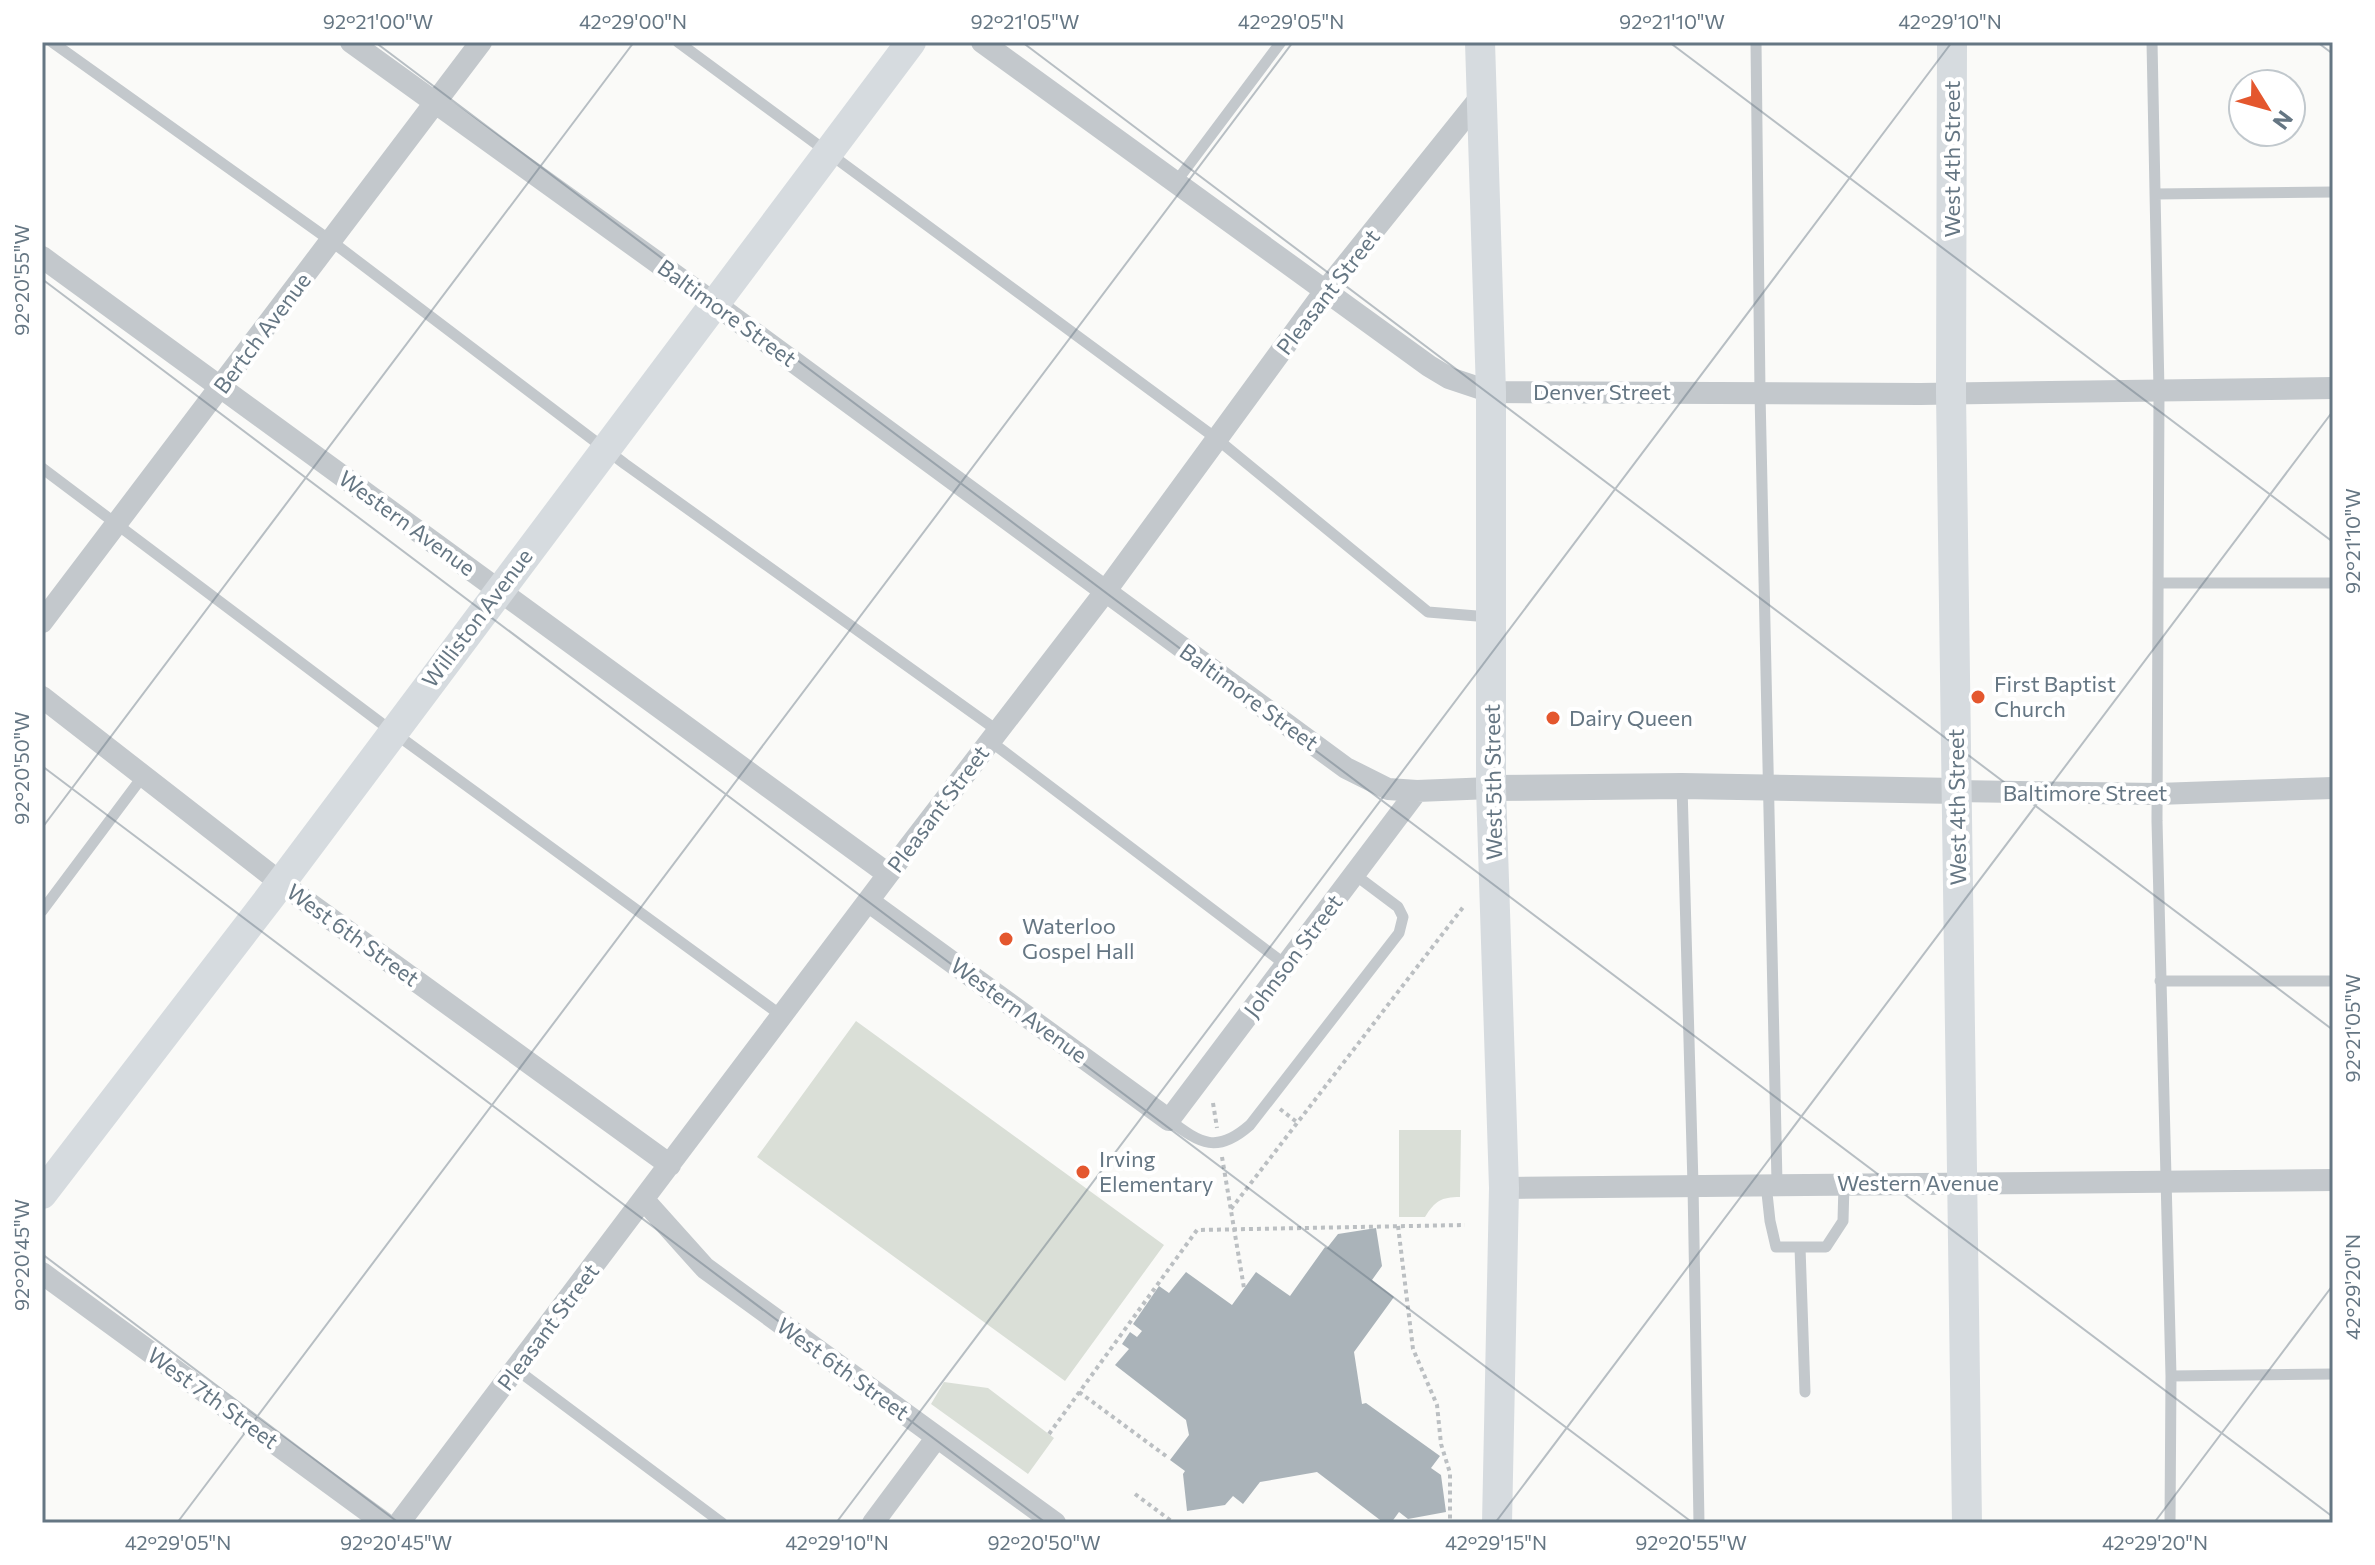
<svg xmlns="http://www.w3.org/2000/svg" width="2375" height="1565" font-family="Commissioner,sans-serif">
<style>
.green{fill:#dadfd7}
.building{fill:#aab3b9}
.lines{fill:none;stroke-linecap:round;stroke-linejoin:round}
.path{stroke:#bbbfc2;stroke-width:4;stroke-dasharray:4 4;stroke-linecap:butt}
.service{stroke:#c3c8cc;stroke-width:11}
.minor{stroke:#c3c8cc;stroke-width:22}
.tertiary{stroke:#c3c8cc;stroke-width:26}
.secondary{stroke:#d6dbdf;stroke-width:30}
.ticks{fill:none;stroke:#657683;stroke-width:2;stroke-opacity:0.45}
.poi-dot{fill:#e4572e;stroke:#fff;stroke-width:3}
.labels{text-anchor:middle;stroke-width:8;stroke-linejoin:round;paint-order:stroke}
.street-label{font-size:22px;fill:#657683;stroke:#fff}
.poi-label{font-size:22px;fill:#657683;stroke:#fff;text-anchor:start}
.neatline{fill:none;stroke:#657683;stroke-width:3}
.ticks-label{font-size:20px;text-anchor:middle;fill:#657683}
</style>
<rect width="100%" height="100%" fill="#fafaf8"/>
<path class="green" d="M856,1021L1164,1245L1065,1381L757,1157Z
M1399,1130H1461L1460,1197C1441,1197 1435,1201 1425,1217H1399Z
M944,1382L988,1388L1054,1438L1028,1474L931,1404Z"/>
<path class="building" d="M1376,1228L1382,1266L1372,1280L1394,1297L1354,1352L1362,1404L1366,1403L1440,1456L1431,1468L1441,1475L1446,1512L1408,1519L1399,1512L1391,1523H1384L1317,1472L1260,1482L1243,1504L1233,1496L1225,1505L1187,1511L1183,1474L1185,1471L1170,1460L1189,1435L1186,1420L1115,1365L1129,1349L1122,1344L1130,1332L1137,1337L1142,1331L1133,1324L1159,1286L1169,1293L1186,1272L1232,1305L1256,1272L1290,1296L1325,1247L1327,1248L1338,1234Z"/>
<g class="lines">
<path class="path" d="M1213,1103L1217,1128
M1280,1109L1298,1123
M1222,1157L1244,1288
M1231,1209L1464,906
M1398,1226L1413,1349L1437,1405L1441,1444L1450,1473V1523
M1079,1392L1166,1456
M1049,1434L1197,1230L1465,1225
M1135,1494L1174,1523"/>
<path class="service" d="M52,42L331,241L625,464L998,731
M678,42L1217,439L1428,612L1489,617
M1756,42L1760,393L1777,1183
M2152,42L2159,391L2157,821L2171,1376L2170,1523
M1176,182L1281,42
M2155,194L2333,192
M42,468L393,732L782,1016
M2158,583H2333
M990,741L1286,965
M1682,786L1693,1185L1699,1523
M42,911L143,776
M2160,981H2333
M1169,1120C1201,1144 1217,1154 1250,1125L1399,933L1403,917L1398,907L1354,874
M1766,1184L1770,1221L1776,1247H1826L1843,1221L1844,1184
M1800,1247L1805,1392
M516,1369L722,1523
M2171,1376L2333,1374"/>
<path class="minor" d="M351,42L715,304L1346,768L1388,789L1417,791L1491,788
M982,42L1429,366L1449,378L1491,392L1920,394L2333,388
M42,257L888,874
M42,622L481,42
M42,697L281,883L670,1165
M1956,791L2157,794L2333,788
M868,901L1169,1120L1417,791
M1504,1188L2333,1180
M644,1200L705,1268L1055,1523
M42,1273L384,1523
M399,1523L908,848L1105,592L1325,291L1480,98
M873,1523L937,1437"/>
<path class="tertiary" d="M1491,788L1682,786L1956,791"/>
<path class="secondary" d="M1480,42L1491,392V788L1504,1188L1497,1523
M1952,42L1951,394L1967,1523
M42,1194L271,896L911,42"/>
</g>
<path class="ticks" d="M375,42L2333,1517M1022,42L2333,1030M1669,42L2333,542M2317,42L2333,54M42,279L1693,1523M42,766L1046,1523M42,828L634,42M42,1254L399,1523M177,1523L1293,42M836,1523L1952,42M1495,1523L2333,411M2154,1523L2333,1285"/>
<g class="poi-dot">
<circle cx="1978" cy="697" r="8"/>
<circle cx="1553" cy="718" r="8"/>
<circle cx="1006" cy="939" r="8"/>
<circle cx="1083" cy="1172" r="8"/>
</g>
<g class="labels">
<g class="street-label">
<text transform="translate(1952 159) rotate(-90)" y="8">West 4th Street</text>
<text transform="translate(1328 292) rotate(-52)" y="8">Pleasant Street</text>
<text transform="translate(727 313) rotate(36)" y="8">Baltimore Street</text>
<text transform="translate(262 333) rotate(-53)" y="8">Bertch Avenue</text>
<text x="1602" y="400">Denver Street</text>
<text transform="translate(407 523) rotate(36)" y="8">Western Avenue</text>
<text transform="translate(477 618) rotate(-53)" y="8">Williston Avenue</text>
<text transform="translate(1249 697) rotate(36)" y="8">Baltimore Street</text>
<text transform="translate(1493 782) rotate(-91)" y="8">West 5th Street</text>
<text x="2085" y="801">Baltimore Street</text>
<text transform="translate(1957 807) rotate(-91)" y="8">West 4th Street</text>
<text transform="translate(938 809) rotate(-53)" y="8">Pleasant Street</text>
<text transform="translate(353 935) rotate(36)" y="8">West 6th Street</text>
<text transform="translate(1293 956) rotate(-53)" y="8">Johnson Street</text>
<text transform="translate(1019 1010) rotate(36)" y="8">Western Avenue</text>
<text x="1918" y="1191">Western Avenue</text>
<text transform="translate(548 1327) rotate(-53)" y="8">Pleasant Street</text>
<text transform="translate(843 1369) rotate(36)" y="8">West 6th Street</text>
<text transform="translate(213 1398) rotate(36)" y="8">West 7th Street</text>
</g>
<g class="poi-label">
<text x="1994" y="692">First Baptist<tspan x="1994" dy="25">Church</tspan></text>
<text x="1569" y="726">Dairy Queen</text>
<text x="1022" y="934">Waterloo<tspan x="1022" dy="25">Gospel Hall</tspan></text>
<text x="1099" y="1167">Irving<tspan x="1099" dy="25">Elementary</tspan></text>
</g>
</g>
<rect width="2375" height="1565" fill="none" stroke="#ffffff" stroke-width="88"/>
<g transform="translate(2267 108) rotate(127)"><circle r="38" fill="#ffffff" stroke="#c1c8cd" stroke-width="2"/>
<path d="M0-6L14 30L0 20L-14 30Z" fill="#e4572e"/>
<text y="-12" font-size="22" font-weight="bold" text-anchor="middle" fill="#657683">N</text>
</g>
<rect x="44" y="44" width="2287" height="1477" class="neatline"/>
<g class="ticks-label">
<text x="378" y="29">92°21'00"W</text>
<text x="633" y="29">42°29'00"N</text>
<text x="1025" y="29">92°21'05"W</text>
<text x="1291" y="29">42°29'05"N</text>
<text x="1672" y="29">92°21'10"W</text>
<text x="1950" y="29">42°29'10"N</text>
<text transform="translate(22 280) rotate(-90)" y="7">92°20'55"W</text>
<text transform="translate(2353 541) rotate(-90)" y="7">92°21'10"W</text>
<text transform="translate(22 768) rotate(-90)" y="7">92°20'50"W</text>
<text transform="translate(2353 1028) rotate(-90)" y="7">92°21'05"W</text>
<text transform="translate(22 1255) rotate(-90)" y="7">92°20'45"W</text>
<text transform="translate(2353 1287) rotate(-90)" y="7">42°29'20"N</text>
<text x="178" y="1550">42°29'05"N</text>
<text x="396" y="1550">92°20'45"W</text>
<text x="837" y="1550">42°29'10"N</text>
<text x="1044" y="1550">92°20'50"W</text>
<text x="1496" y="1550">42°29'15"N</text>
<text x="1691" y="1550">92°20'55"W</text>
<text x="2155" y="1550">42°29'20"N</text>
</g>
</svg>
